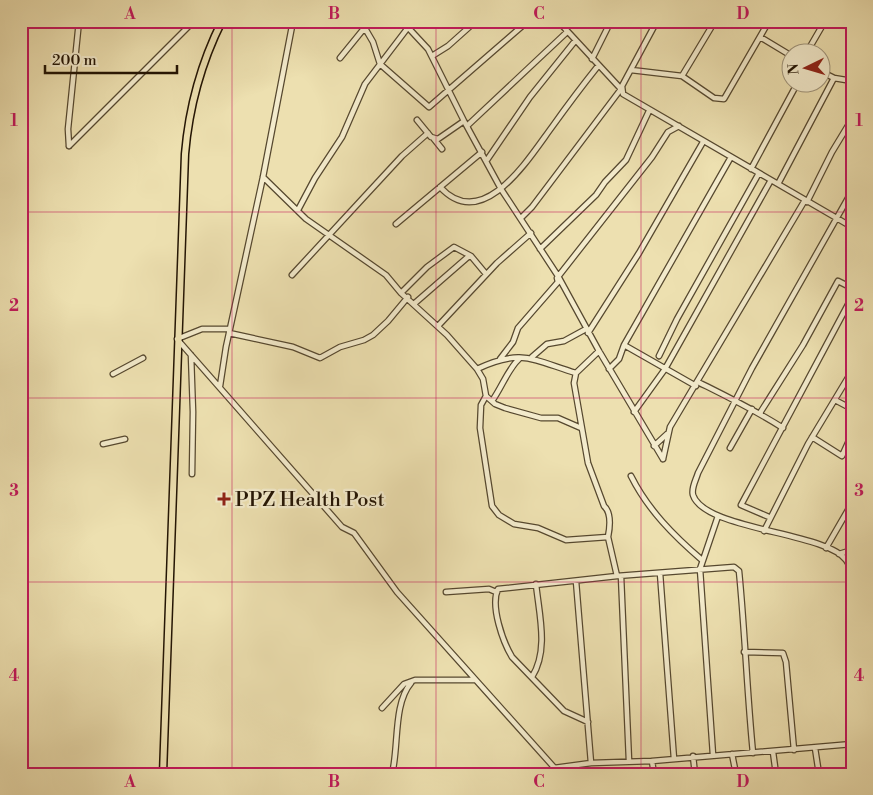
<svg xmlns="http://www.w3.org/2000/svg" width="873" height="795" font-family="'Libre Bodoni',serif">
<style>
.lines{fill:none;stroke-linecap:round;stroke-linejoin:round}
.minor-casing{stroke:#56482f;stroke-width:7}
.highway-casing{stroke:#241504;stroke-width:9}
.minor{stroke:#f3ebcc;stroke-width:4.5}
.highway{stroke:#ede0b0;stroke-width:6}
.grid{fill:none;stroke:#c2185b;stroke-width:1;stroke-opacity:0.55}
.poi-dot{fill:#8f2418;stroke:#f3ebcc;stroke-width:2}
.labels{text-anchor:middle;stroke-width:4.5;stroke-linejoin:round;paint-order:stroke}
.poi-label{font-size:20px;fill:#241504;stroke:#f3ebcc;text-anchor:start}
.neatline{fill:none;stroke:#c2185b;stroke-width:2}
.grid-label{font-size:16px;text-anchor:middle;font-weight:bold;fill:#c2185b}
</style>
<rect width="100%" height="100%" fill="#ede0b0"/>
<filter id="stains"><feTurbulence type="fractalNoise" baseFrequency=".004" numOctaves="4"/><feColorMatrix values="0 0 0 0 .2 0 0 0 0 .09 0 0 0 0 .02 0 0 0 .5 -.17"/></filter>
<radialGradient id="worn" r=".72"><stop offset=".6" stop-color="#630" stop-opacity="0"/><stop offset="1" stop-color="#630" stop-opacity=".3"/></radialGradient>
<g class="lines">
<g class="minor-casing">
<path id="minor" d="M402,21L428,49L464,121L501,189L558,276L599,351L663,459
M657,21L622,86L623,94L852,227
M760,37L790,55
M807,52L825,21
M432,56L448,46L476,21
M340,58L362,31L366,30L373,42L380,64L429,107L528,21
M592,59L611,21
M631,70L682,76L715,21
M820,71L834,78L852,81
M682,76L714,98L724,99L769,21
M417,120L431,137L438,139L464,121
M467,126L567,32
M434,139L442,149
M69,146L194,21
M69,146L68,129L79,21
M487,160L530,97L575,41
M751,169L798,82
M263,177L306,219L386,275L401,293L447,335L477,369L483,379L486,396L481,405L480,428L492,506L499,515L514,524L538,528L566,540L608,537C610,527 612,513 604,506L588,463L574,383L576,373L599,351
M778,184L834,78
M440,187C483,234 529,158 552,127C567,106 582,86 598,66
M852,191L752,368L698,473C696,480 691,488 693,495C704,530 826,532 846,560C851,566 851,575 852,582
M807,202L832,152L852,119
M298,210L315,178L342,137L365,84L413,21
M521,218L532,207L621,89L558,21
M396,224L482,152
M540,249L596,195L605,182L626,160L649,111
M292,275L402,156L428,133
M401,293L427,267L454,247L471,256L486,274
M415,303L469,256
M438,326L497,263L531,233
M230,329H202L177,339L342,527L354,533L397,592L560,774
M229,333L293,347L320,358L340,347L364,340L373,335L388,321L408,297
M588,333L639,253L703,142
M624,345L696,386
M191,355L193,412L192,474
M659,356L677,319L759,173
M532,357L547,344L564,341L586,329
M500,359L513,342L518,328L558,282L557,278L652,157L668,132L679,126
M477,369C521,348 533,360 576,373
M609,369L619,359L624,345L731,157
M113,374L143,358
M698,382C728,397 755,410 783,428
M220,386L226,347L263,177L293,21
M486,396L495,404L505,408L541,418H558L581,428
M835,400L852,409
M492,401C502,387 508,369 519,359
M634,412L665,369L771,180
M760,413L803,345L838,281L852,288
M812,437L842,456L852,434
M103,444L125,439
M654,446L667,434
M730,448L752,409
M663,459L670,427L805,200
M631,476C648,510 674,536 702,560
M769,517L741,505L852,297
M764,531L808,444L852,371
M608,537L617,576
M826,548L852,503
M839,554L852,550
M660,573L674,759
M621,576L629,761
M576,581L591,763
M446,592L489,589L496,592
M744,652L783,653L786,662L794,750
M532,677C549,650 539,614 536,584
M382,708L404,684L415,680H474
M588,722L564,711L512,657C503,642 490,606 498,589L617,576L734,567L739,571C745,632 747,693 753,753
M815,748L819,774
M773,752L776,774
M732,754L736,774
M713,755L700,569L718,516
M693,756L695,774
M652,761L654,774
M392,774C399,747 393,704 411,683
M548,774L554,768L591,763L652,761L852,744"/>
</g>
<g class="highway-casing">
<path id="highway" d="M163,774L185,154C189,107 201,63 222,21"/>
</g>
<use href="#minor" class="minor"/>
<use href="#highway" class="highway"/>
</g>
<path class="grid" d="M232,21V774M436,21V774M641,21V774M21,212H852M21,398H852M21,582H852"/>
<path class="poi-dot" d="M221.5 491.5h5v5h5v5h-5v5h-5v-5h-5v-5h5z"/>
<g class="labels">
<g class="poi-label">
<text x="235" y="506">PPZ Health Post</text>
</g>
</g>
<rect width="873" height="795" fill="none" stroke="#ede0b0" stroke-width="55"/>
<g transform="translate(806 68) rotate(265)"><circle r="24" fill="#f3ebcc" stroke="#a0957c"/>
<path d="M0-4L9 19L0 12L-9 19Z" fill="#8f2418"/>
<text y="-8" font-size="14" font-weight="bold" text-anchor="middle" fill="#241504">N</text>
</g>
<path d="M45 65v8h132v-8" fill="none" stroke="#241504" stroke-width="2.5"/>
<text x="52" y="65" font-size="15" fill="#241504" stroke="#f3ebcc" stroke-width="4" paint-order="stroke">200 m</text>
<rect x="28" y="28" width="818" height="740" class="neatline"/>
<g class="grid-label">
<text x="130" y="19">A</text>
<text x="334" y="19">B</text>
<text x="539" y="19">C</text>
<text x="743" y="19">D</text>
<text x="14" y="126">1</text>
<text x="859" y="126">1</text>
<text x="14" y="311">2</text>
<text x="859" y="311">2</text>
<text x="14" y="496">3</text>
<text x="859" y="496">3</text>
<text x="14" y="681">4</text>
<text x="859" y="681">4</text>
<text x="130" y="787">A</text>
<text x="334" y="787">B</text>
<text x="539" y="787">C</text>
<text x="743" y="787">D</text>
</g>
<rect width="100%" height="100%" filter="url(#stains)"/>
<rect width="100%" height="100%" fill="url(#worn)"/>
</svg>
